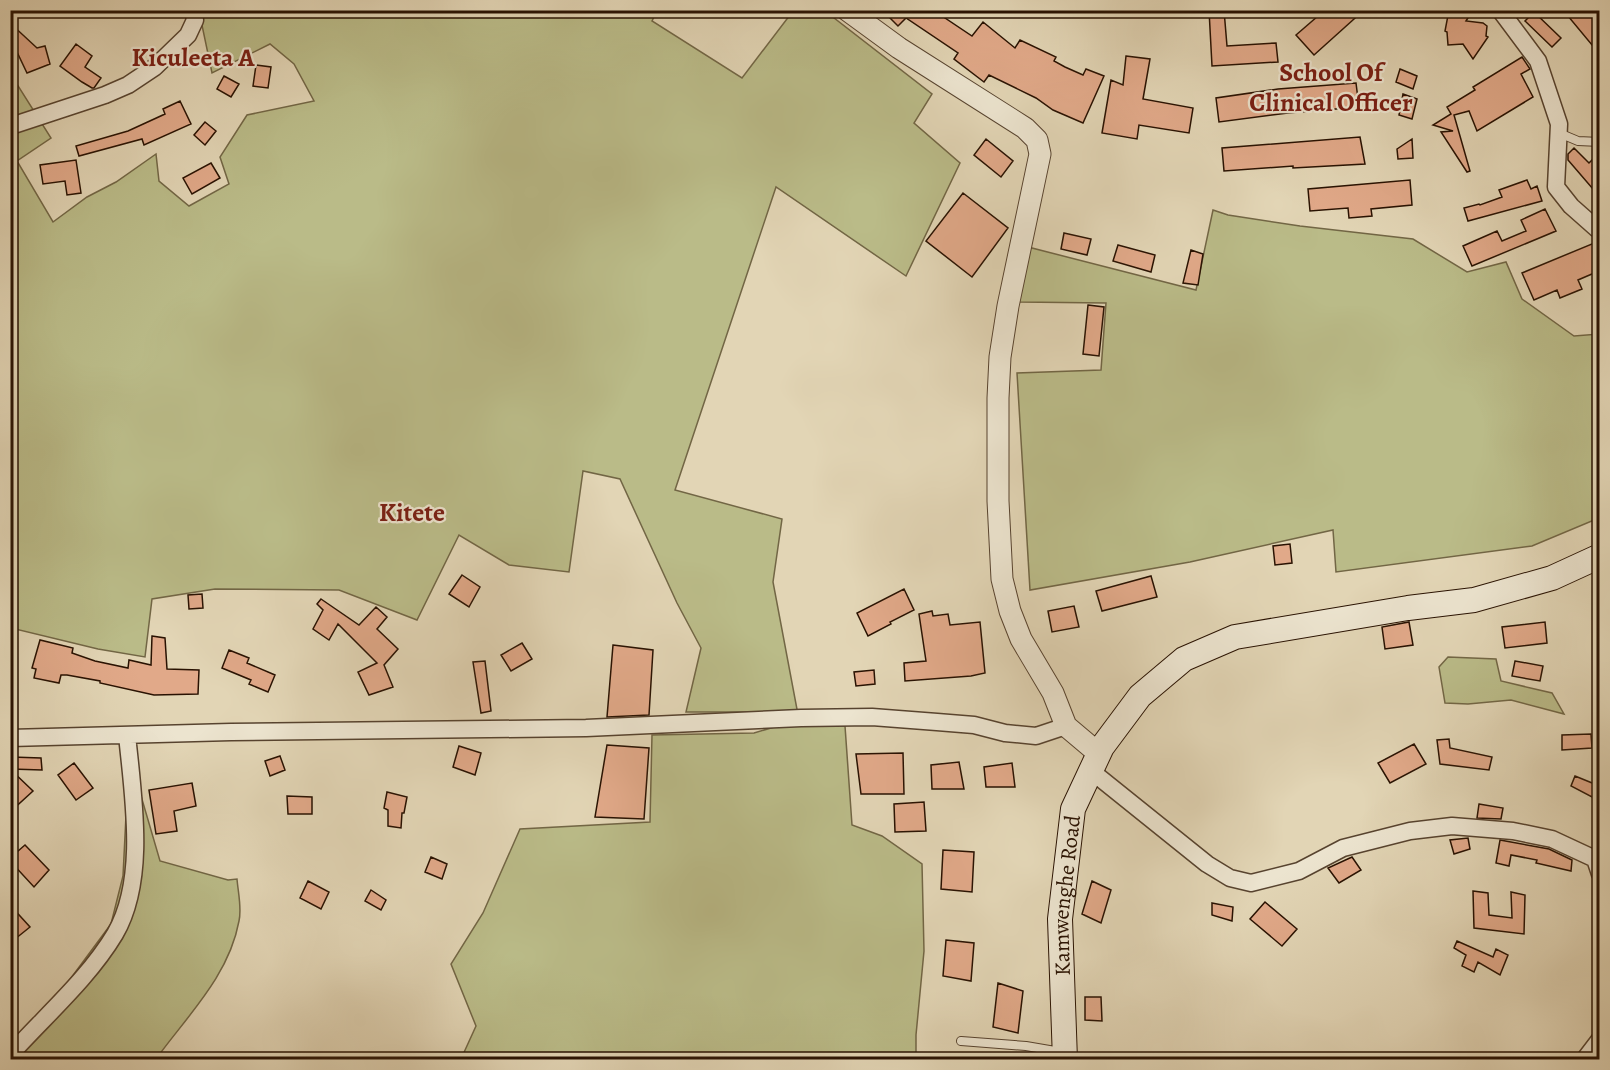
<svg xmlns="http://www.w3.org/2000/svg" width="1610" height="1070" font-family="Alegreya,serif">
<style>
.green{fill:#babb88;stroke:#726645;stroke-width:1.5}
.building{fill:#e1a989;stroke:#291202;stroke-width:1.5}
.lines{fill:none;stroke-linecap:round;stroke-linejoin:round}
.service-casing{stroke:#57432f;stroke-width:10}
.minor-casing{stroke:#57432f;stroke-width:19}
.tertiary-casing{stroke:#57432f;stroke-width:23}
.secondary-casing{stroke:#291202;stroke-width:26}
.service{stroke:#ece4cf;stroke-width:8}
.minor{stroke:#ece4cf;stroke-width:16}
.tertiary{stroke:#ece4cf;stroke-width:21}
.secondary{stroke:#ece4cf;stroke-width:24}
.labels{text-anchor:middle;stroke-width:4.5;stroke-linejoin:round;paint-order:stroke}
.street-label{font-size:22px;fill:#291202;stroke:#ece4cf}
.quarter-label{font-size:26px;font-weight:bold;fill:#7a1f14;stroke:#ece4cf}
</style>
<rect width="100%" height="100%" fill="#e2d5b5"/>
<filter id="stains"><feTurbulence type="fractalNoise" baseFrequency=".00333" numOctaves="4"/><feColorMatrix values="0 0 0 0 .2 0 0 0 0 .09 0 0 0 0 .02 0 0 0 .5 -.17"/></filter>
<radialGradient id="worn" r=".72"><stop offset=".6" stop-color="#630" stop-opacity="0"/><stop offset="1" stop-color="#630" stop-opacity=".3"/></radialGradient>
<path class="green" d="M199,11H657L652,21L742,78L793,11H825L932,94L914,123L960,163L906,276L776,187L675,490L782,519L773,582L799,720L845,726L852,825L882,836L922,864L924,951L916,1035V1059H461L476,1026L451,964L483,913L520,829L650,822L652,735L754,733L798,720L751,712H686L701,648L677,603L620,479L583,471L569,572L509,565L459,535L417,620L339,590L215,589L152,599L145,657L98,649L11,628L10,73L51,138L17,161L53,222L87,197L116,182L156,154L159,181L189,206L229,184L220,157L247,115L314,101L294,64L270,44L212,73Z
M1213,210L1228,215L1300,226L1413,239L1467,272L1506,262L1522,299L1574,336L1599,334V518L1532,546L1336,572L1333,530L1190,562L1030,590L1017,373L1101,370L1106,303L1019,302L1028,247L1196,290Z
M1448,657L1496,659L1501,681L1552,693L1564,714L1511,700L1468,704L1445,703L1439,667Z
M125,741L160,861L228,880L237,879C238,892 242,908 239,921C229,976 187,1016 156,1059H11L111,924L123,876L128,775Z"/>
<path class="building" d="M882,10H933L972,36L983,22L1015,48L1020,40L1056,57L1054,61L1065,67L1083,75L1086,69L1104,76L1083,123L1053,110L1036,98L989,75L984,82L954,59L958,53L906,18L898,26Z
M1209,10H1224L1227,46L1276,43L1278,62L1212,66Z
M1325,10H1364L1314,55L1296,35Z
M1449,10H1473L1466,21L1483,23L1487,26L1486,36L1488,37L1473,59L1463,44L1448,45L1447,32L1445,31Z
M1563,10H1599V38L1592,45Z
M1534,12L1561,38L1552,47L1525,21Z
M10,23L37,48L45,46L50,64L27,73L16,50L10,44Z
M76,44L92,56L85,67L101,78L94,88H92L82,82L60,66Z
M1126,56L1150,59L1143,99L1193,108L1189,133L1139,125L1137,139L1102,133L1111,80L1123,85Z
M1522,57L1530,69L1521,74L1533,97L1477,131L1469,111L1454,115L1470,171L1467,172L1441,132L1453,131L1433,125L1451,114L1447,107L1475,90L1473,87Z
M256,65L271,67L268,88L253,86Z
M1400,69L1417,76L1413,89L1396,82Z
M224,76L239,84L231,97L217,89Z
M1356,83L1359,107L1288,113L1219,122L1216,98L1278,89Z
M1403,94L1417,99L1412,119L1399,115Z
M180,101L191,124L144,145L142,139L79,156L76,146L128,131L165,114L163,109Z
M205,122L216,131L205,145L194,135Z
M1360,137L1365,164L1293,168V166L1224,171L1222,148Z
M986,139L1013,161L1001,177L974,155Z
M1412,139L1413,158L1398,159L1397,149Z
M1574,148L1589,163L1599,153V196L1568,160V154Z
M76,160L81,193L67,195L65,181L43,184L40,165Z
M211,163L220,178L192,194L183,178Z
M1410,180L1412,205L1371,209L1372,216L1349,218L1348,208L1310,211L1308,189Z
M1527,180L1531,189L1537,186L1542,201L1468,221L1464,208L1479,204L1480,205L1502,197L1499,190Z
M963,193L1008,228L972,277L926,241Z
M1545,209L1556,231L1472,266L1463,246L1497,231L1502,241L1526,231L1521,220Z
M1064,233L1091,239L1087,255L1061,249Z
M1599,241V271L1578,280L1582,289L1560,298L1557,290L1534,300L1522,273Z
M1118,245L1155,255L1151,272L1113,261Z
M1191,250L1203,254L1198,285L1183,283Z
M1088,305L1104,307L1099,356L1083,354Z
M1290,544L1292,563L1275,565L1273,546Z
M462,575L480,587L469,607L449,594Z
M1151,576L1157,597L1102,611L1096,591Z
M904,589L914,610L890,622L891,624L868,636L857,613Z
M202,594L203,608L189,609L188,595Z
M321,599L359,625L376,607L387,617L377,629L398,649L384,665L393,687L369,695L358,672L377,663L338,624L329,640L313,629L323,610L317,604Z
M1074,606L1079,627L1052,632L1048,611Z
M932,611L933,616L948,614L950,625L980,622L985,673L971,676L905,681L904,663L926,661L919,614Z
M1409,622L1413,645L1385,649L1382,627Z
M1545,622L1547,643L1505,648L1502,627Z
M152,636L165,638L167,669L199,670L198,694L154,695L100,683V681L67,675H61L59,683L34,678L36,669L32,668L40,640L73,648L72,653L95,661L128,668L129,660L151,665Z
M522,643L532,659L511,671L501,655Z
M613,645L653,650L649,715L607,717Z
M229,650L249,658L247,663L275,675L268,692L249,684L251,680L222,668Z
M485,661L491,711L481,713L473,662Z
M1515,661L1543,666L1540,681L1512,676Z
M874,670L875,684L856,686L854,672Z
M1591,734L1592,748L1562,750V735Z
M1449,739L1450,748L1492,757L1489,770L1440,764L1437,740Z
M1414,744L1426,764L1390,783L1378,763Z
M607,745L649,748L644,819L595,817Z
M459,746L481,753L475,775L453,767Z
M903,753L904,794H861L856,754Z
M280,756L285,770L270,776L265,761Z
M11,757L41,758L42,770L11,769Z
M959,762L964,789H932L931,765Z
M74,763L93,788L76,800L58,775Z
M1012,763L1015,787H986L984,767Z
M10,769L33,791L10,812Z
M1575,776L1597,785L1592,797L1571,786Z
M192,783L196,806L174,811L177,831L156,834L149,790Z
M387,792L407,797L404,813H402L401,828L388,826V810L384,808Z
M287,796L312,797V814H288Z
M924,802L926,831L895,832L894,804Z
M1479,804L1503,808L1501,819L1477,818Z
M1468,838L1470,849L1454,854L1450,840Z
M1500,840L1549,849L1572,860L1571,871L1536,863L1537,860L1511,855L1509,866L1496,863Z
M25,845L49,870L34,887L10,861V858Z
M943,850L974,852L972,892L941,889Z
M431,857L447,864L442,879L425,872Z
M1352,857L1361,870L1339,883L1328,868Z
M308,881L329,892L321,909L300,898Z
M1092,881L1111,890L1101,923L1082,914Z
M371,890L386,900L381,910L365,901Z
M1473,891L1488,893L1489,915L1512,918L1511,892L1525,895L1524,934L1474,928Z
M1265,902L1297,929L1282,946L1250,919Z
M1212,903L1233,907L1232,921L1212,915Z
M10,905L30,927L10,943Z
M946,940L974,943L971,981L943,976Z
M1457,941L1493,957L1496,949L1508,955L1500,975L1478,962L1474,972L1462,966L1466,955L1454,948Z
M998,983L1023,991L1018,1033L993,1027Z
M1085,997H1101L1102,1021L1085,1020Z"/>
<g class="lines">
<g class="service-casing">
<path id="service" d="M1559,133L1578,141L1600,142
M961,1041L1026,1046L1061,1052"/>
</g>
<g class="minor-casing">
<path id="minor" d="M1500,10L1538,61L1559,124L1556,187L1571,206L1597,229
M17,124L105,95L128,85L155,67L188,35L195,20L193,10
M10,738L231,732L586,728L801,718L872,717L937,722L974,725L1005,733L1036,736L1066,726
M1090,770L1207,864L1230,878L1251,883L1299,871L1343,848L1410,831L1452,826L1513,831L1552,839L1595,859L1600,874
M10,1055C45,1016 88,979 115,934C147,879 133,796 127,735
M1584,1060L1600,1039"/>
</g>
<g class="tertiary-casing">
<path id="tertiary" d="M847,10L899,48L1025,128L1037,140L1040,154L1008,306L1000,357L998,398V501L1002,579L1010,611L1021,639L1053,693L1066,726L1098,753"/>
</g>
<g class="secondary-casing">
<g id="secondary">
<path id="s1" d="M1065,1060L1060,919L1073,809L1102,747L1140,696L1184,659L1235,637L1408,608L1474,600L1552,578L1600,556"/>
</g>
</g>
<use href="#service" class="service"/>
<use href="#minor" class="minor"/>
<use href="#tertiary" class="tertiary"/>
<use href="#secondary" class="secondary"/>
</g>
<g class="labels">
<g class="street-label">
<text dy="8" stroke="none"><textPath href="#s1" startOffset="165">Kamwenghe Road</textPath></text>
</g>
<g class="quarter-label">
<text x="193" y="66">Kiculeeta A</text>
<text x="1331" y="81">School Of<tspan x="1331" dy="30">Clinical Officer</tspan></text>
<text x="412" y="521">Kitete</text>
</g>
</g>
<rect width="1610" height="1070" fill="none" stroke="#e2d5b5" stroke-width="36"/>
<rect x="12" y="12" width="1586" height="1046" fill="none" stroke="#291202" stroke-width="3"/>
<rect x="18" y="18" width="1574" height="1034" fill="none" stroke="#291202" stroke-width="1.5"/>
<rect width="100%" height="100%" filter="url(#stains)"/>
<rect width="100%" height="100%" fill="url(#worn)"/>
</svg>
